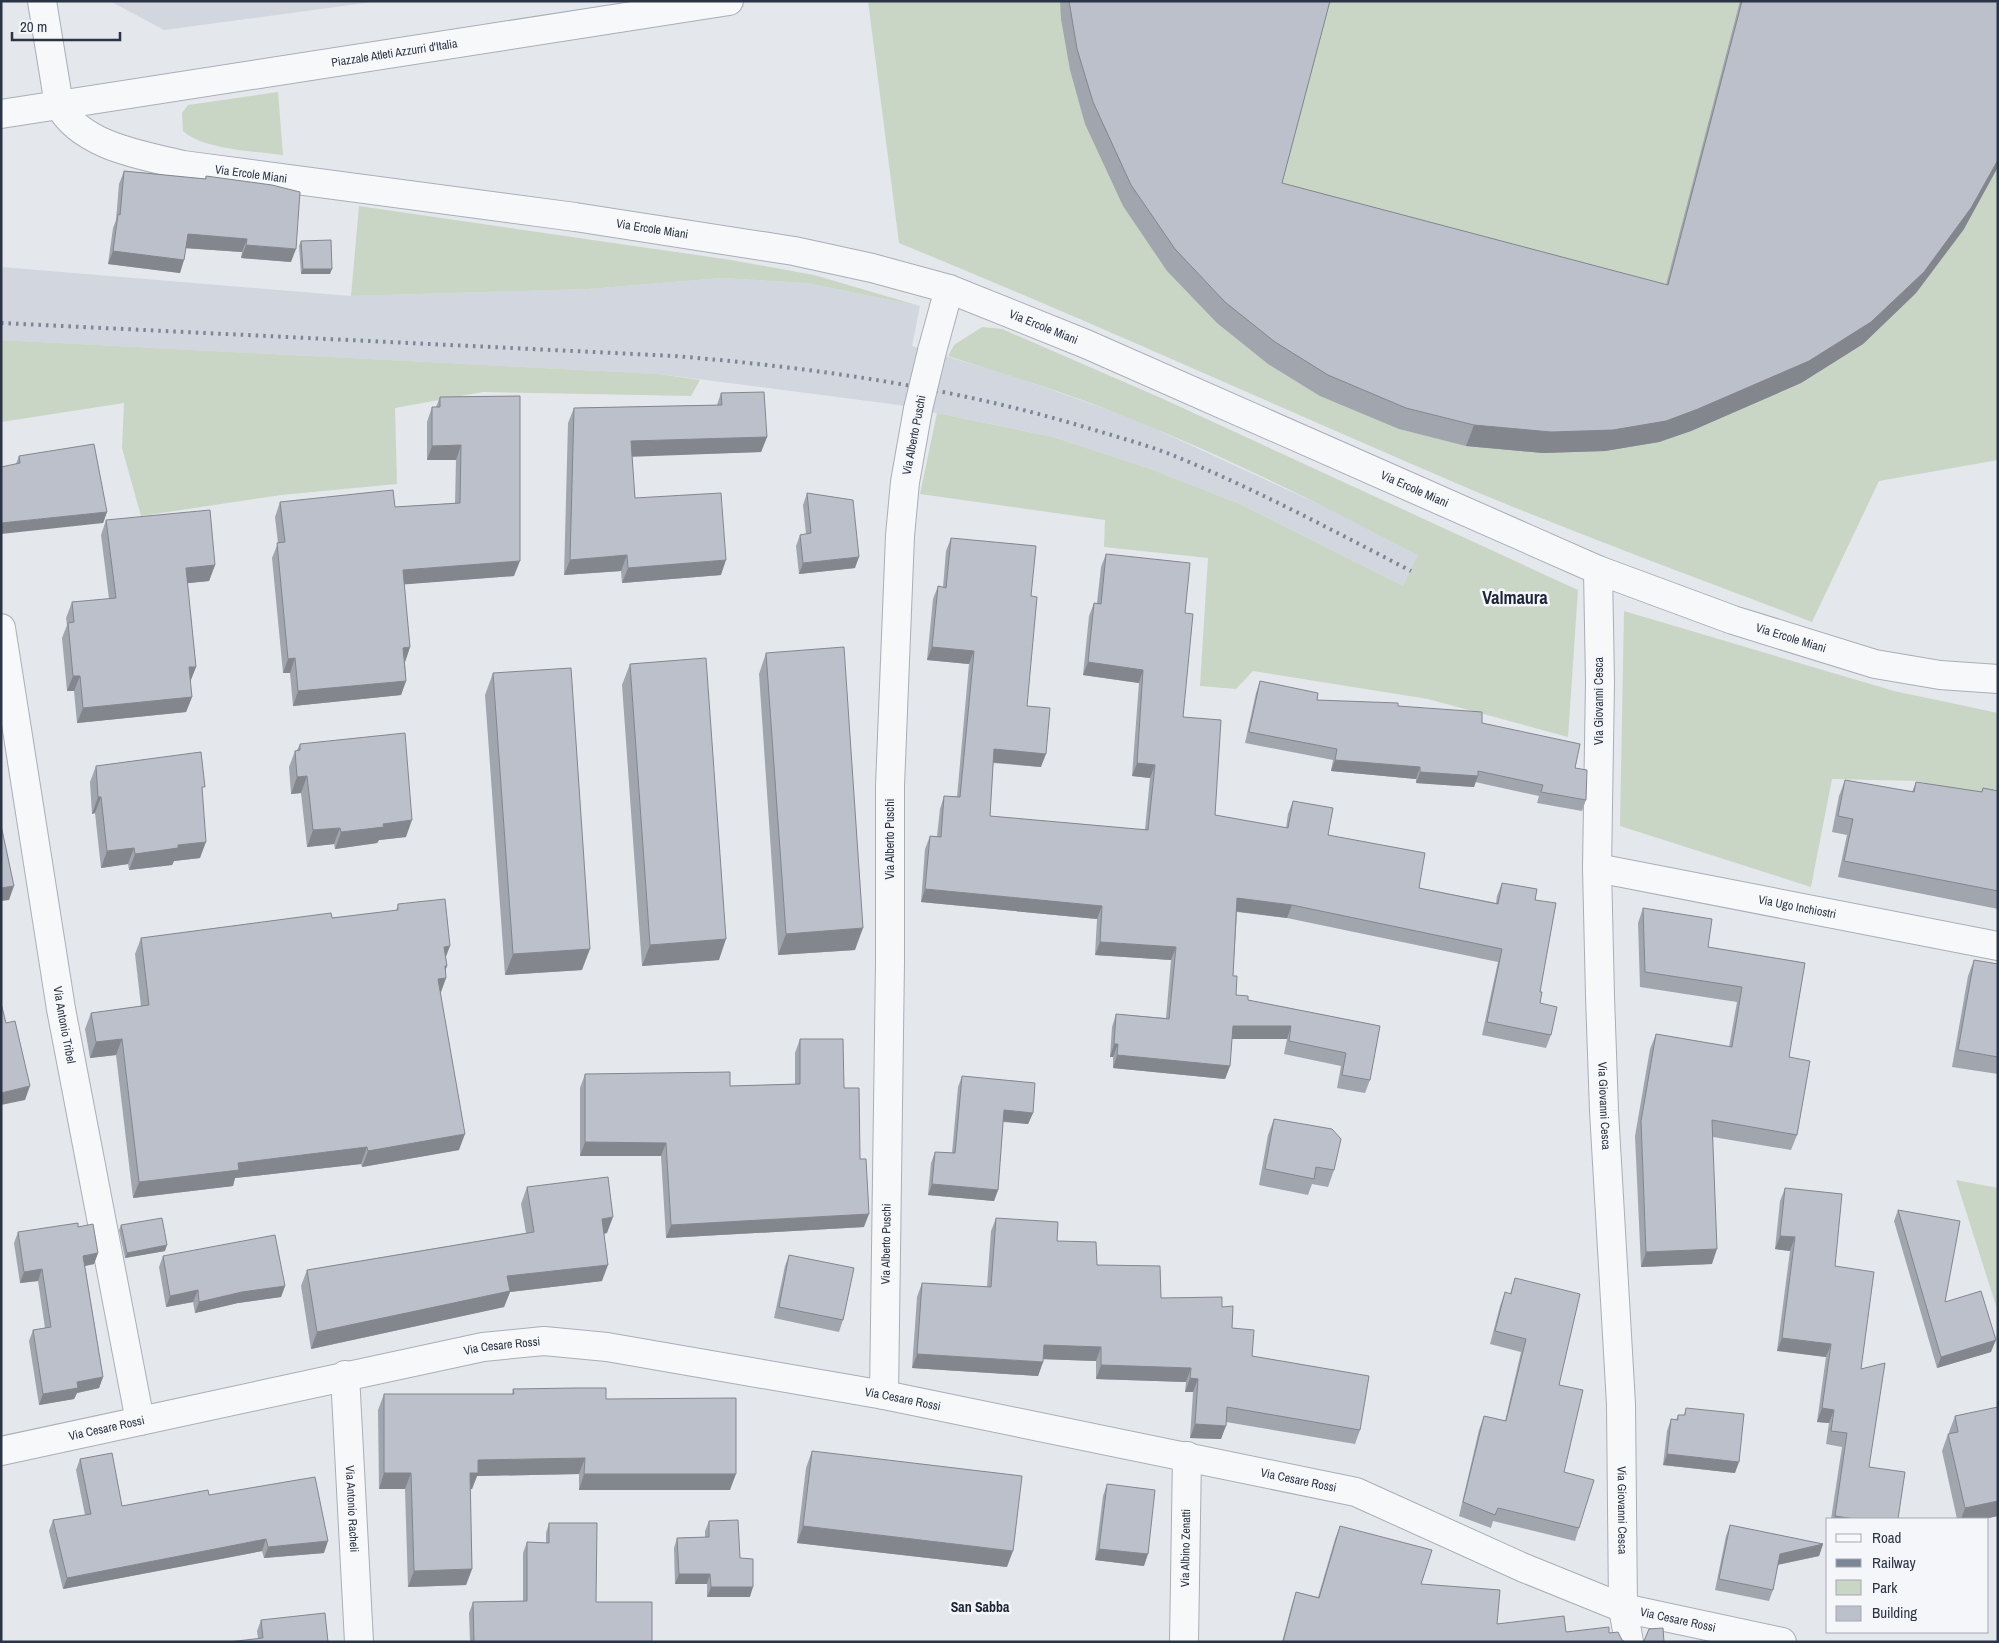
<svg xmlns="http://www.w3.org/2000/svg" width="1999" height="1643" font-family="'Archivo Narrow',sans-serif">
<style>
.built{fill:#d2d6de}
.green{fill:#c9d6c5}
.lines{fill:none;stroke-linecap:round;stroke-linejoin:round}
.minor-casing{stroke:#a9aeb7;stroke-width:30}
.minor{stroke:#f7f8fa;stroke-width:28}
.rail{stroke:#7d8696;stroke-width:4;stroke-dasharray:2.5 5;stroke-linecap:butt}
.minor-bridge-casing{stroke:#a9aeb7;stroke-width:30;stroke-linecap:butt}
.minor-bridge{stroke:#f7f8fa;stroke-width:28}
.wall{fill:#a1a5ae}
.shaded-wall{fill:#83868d}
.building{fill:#bbc0ca;stroke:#83868d}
.labels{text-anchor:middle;stroke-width:5;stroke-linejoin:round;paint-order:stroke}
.street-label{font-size:12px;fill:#2b3445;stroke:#f4f6f9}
.neighbourhood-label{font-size:14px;font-weight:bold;fill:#1d2536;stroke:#f4f6f9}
.district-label{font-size:18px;font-weight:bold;fill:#1d2536;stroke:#f4f6f9}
</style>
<rect width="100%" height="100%" fill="#e4e7ec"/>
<path class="built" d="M110,1H380L164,30Z
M1,267L351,296L589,289L722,278L806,283L920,306L912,346L1015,377L1134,419L1342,515L1419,555L1403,586L1240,504L1148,468L1053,437L899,405L659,374L1,340Z"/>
<path class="green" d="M868,1H1998V460L1879,481L1812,622C1692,576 1570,532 1451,481C1267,402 1085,319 899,243Z
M278,92L283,155C255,151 204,150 183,131L182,113L188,105Z
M359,206L731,260L814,275L920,306L806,283L722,278L589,289L351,296Z
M982,327L1002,329L1161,398L1578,590L1568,737L1428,699L1253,671L1236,689L1200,686L1208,558L1104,547L1105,520L920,494L937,413L1053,437L1148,468L1240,504L1403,586L1418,555C1326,507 1231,459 1134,420C1074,395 1010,376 948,356L954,345Z
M1,340L659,374L700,380L691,396L483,392L395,408L397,484L281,495L141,516L122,448L124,403L1,422Z
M1624,611L1894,691L1998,713V798L1917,781L1832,779L1811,887L1620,826Z
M1956,1180L1998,1188V1312Z"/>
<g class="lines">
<g class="minor-casing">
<g id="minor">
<path id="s1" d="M42,1L59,105C81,146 141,155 183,165L575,217L794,251L872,268L949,289L1086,344L1598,570L1733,620L1875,664L1940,675L1998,679"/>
<path id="s2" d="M1,114L729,1"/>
<path d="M932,351L949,289"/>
<path id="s3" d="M1598,570L1600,682L1597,868L1600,996L1604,1111L1621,1404L1623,1608L1629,1642"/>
<path id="s4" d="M1,628L61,1009L140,1421"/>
<path id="s5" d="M1597,868L1998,946"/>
<path id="s6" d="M345,1375L359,1642"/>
<path id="s7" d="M884,1395L890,962V786L900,536L905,482L918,409"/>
<path id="s8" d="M1,1451L483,1347L544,1341L607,1347L884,1395L1356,1492L1524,1568L1623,1608L1782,1642"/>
<path id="s9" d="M1184,1642L1187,1456"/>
</g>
</g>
<use href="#minor" class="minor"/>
<path class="rail" d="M1,323L675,356C816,368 952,387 1088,428C1117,437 1148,445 1177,457C1257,490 1334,531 1411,571"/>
<g class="minor-bridge-casing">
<path id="minor-bridge" d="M918,409L932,351"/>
</g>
<use href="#minor-bridge" class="minor-bridge"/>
</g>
<path class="wall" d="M1060,1H1330L1282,183L1666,285L1740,1H1998L1964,229L1916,293L1863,344L1801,383L1691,431L1659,442L1605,451L1543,453L1466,446L1399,429L1320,396L1268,364L1217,323L1167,271L1123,206L1085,124L1070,70L1061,19Z
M124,171L205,179L206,176L291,262L241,258L242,252L186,248L180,273L108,264L113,228L116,220L119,184Z
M301,241L330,274H301L299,246Z
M721,393L767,437L761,452L632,456L635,498L721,575L622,583L621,571L564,575L568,423L574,408L717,405Z
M520,396L514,576L404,584L410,647L405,662L406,681L401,695L293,706L290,673H283L272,558L278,543L275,517L280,502L395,507L455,503L456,460H427V422L432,407H436L440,397Z
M19,456L107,512L103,523L16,464Z
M807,493L855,568L799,574L796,546L800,535L806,534L803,505Z
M106,520L215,565L209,581L187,583L196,667L190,682L192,697L186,712L77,723L74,691H67L62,638L67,625L66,618L72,602L109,599L101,535Z
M951,538L1031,596L1027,706L1041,767L993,763L990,816L1145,830L1150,778L1132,776L1139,683L1083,675L1089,616L1094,603H1097L1101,567L1106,554L1185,613L1183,717L1215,815L1286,828L1288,814L1293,801L1328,835L1419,888L1496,903L1497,896L1502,883L1535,900L1540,1003L1551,1035L1546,1048L1482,1035L1498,962L1287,918L1237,912L1233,976L1236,995L1248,1000L1380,1026L1370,1080L1365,1093L1337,1088L1341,1066L1284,1054L1287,1039H1232L1230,1066L1225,1079L1113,1068V1057H1110L1112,1027L1116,1014L1166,1018L1171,960L1095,955L1097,919L921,902L925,849L930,836H937L940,809L944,796L957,797L969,664L927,660L933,599L938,586L943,587L946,551Z
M766,653L855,950L778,955L759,674Z
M630,664L719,960L642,966L622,685Z
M493,673L582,970L505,975L485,695Z
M1260,681L1317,700L1398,706L1482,723L1575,768L1586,800L1582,811L1537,803L1539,796L1475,782L1474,787L1416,783V779L1331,771L1333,760L1245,743L1256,693Z
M300,744L406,837L379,840L377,843L335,849L334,844L307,847L301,793L291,794L289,767L295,751L297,750Z
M96,766L202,794L200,858L174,861L172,865L129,870L128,864L101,868L95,813L92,814L90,782Z
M1845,780L1912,792L1916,782L1981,792L1983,788L1998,791V909L1838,877L1847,835L1832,832L1839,796Z
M398,904L446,958L447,966L445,970L446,978L440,993L459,1150L362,1167L361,1164L235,1178L233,1186L133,1198L116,1055L90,1058L85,1029L91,1013L141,1006L135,954L141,938L396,911Z
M1643,908L1708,947L1805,963L1789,1057L1797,1135L1791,1150L1713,1137L1712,1264L1641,1267L1635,1136L1650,1049L1656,1034L1729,1047L1737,1002L1640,987L1638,923Z
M1974,960L1998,964V1074L1952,1067L1968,976Z
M800,1039L844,1088L860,1159L864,1227L666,1238L661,1156H580V1088L585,1074L730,1086L795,1084V1053Z
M962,1076L1033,1113L1028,1124L1003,1122L998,1190L994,1201L928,1195L931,1163L935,1152L952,1153L958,1087Z
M1274,1119L1334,1170L1328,1187L1312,1184L1308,1195L1259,1185L1268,1135Z
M527,1187L607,1233L604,1234L602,1281L510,1292L504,1307L311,1349L301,1286L307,1270L526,1233L521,1204Z
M1785,1188L1835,1266L1861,1369L1869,1467L1898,1519H1831L1842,1447L1826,1444L1829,1423L1817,1422L1826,1357L1777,1351L1790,1251L1775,1249L1780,1201Z
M1898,1210L1945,1302L1991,1352L1937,1368L1894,1221Z
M996,1218L1057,1241L1097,1265L1161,1298L1222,1307L1232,1328L1252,1356L1360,1430L1355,1444L1226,1422L1221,1439L1190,1438L1193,1392H1185L1186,1382L1096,1379V1361L1043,1359V1362L1038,1376L912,1368L917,1297L922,1283L987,1287L991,1231Z
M121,1225L165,1251L125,1258L119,1230Z
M78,1227L98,1253L94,1264L85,1266L103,1377L99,1388L77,1393L74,1399L39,1405L29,1341L33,1330L45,1328L38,1281L20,1283L14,1243L18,1232Z
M789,1255L843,1320L839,1332L774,1318L785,1266Z
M163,1256L285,1286L281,1297L238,1303L195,1313L193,1302L166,1307L159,1267Z
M1515,1278L1559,1385L1564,1472L1579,1528L1575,1541L1493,1521L1491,1528L1459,1516L1479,1430L1484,1416L1505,1421L1521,1352L1490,1344L1500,1306L1505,1292L1510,1294Z
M513,1389L606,1399L730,1490H579V1474L477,1476L472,1489H470L472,1569L466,1585L408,1587L405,1489H379L378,1410L384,1394H512Z
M1998,1407V1516L1984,1519H1957L1942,1451L1948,1434H1949V1432L1955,1416Z
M1686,1408L1735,1473L1663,1465L1667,1431L1671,1419L1676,1420L1678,1415H1684Z
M812,1451L1007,1567L797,1543L806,1468Z
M80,1459L122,1506L209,1495L324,1553L264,1558L262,1551L63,1589L49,1531L53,1520L85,1515L76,1470Z
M1107,1484L1144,1566L1095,1560L1103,1496Z
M709,1521L740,1558L750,1597H707V1584H675L674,1548L677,1538L705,1537V1531Z
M549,1523L596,1602L652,1642H470L469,1613L473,1602L523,1601V1553L527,1542L546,1543V1533Z
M1730,1525L1823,1544L1819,1556L1778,1565L1773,1590L1769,1601L1715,1590L1726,1536Z
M1340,1526L1421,1584L1497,1624L1566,1632L1609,1633L1625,1642H1282L1292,1604L1296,1592L1318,1597L1335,1539Z
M261,1620L328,1642L258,1638L257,1631Z"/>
<path class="shaded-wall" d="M1998,160V167L1964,229L1916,293L1863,344L1801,383L1691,431L1659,442L1605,451L1543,453L1466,446L1474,425Z
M188,234L247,239L242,252L183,248Z
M246,245L296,249L291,262L241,258Z
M113,251L184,260L180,273L108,264Z
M303,269H332L330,274H301Z
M767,437L761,452L626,457L631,441Z
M461,445L456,460H427L432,446Z
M107,512L103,523L1,534V523Z
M627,555L621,571L564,575L570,560Z
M859,557L855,568L799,574L803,563Z
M726,560L721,575L622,583L628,568Z
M520,561L514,576L397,585L403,570Z
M215,565L209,581L180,584L186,568Z
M410,647L405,662L403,648Z
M932,647L974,651L969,664L927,660Z
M295,658L290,673H283L288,659Z
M1088,662L1143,670L1139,683L1083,675Z
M189,667H196L190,682Z
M73,676H80L74,691H67Z
M406,681L401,695L293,706L298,691Z
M192,697L186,712L77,723L83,708Z
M994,749L1046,754L1041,767L989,762Z
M1335,760L1420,767L1416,779L1331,771Z
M1137,763L1155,765L1150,778L1132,776Z
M1420,772L1478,776L1474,787L1416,783Z
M307,776L301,793L291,794L297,777Z
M98,797H101L95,813L92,814Z
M412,820L406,837L379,840L377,843L335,849L341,832L383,824Z
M340,828L334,844L307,847L313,830Z
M206,842L200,858L174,861L172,865L129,870L135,854L178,845Z
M134,848L128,864L101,868L107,851Z
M14,886L9,900L1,901V888Z
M925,889L1102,906L1097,919L921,902Z
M1237,898L1292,905L1287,918L1233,911Z
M863,928L855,950L778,955L786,934Z
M726,939L719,960L642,966L650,945Z
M1100,942L1176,947L1171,960L1095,955Z
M450,946L444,962V947Z
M590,949L582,970L505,975L513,954Z
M445,966H447L442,979L446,978L440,995L438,979Z
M1233,1026H1291L1287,1039H1228Z
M122,1039L116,1055L90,1058L96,1042Z
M1114,1044H1118L1113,1057H1110Z
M1117,1055L1230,1066L1225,1079L1113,1068Z
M30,1086L25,1100L1,1105V1093Z
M1004,1110L1033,1113L1028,1124L1000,1121Z
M465,1134L459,1150L362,1167L368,1151Z
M585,1142L666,1143L661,1156H580Z
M367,1147L361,1164L235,1178L233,1186L133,1198L139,1182L238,1163Z
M932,1184L998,1190L994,1201L928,1195Z
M869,1214L864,1227L666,1238L671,1225Z
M613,1217L607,1233L596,1235L602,1219Z
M1780,1236L1795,1237L1790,1251L1775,1249Z
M167,1245L165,1251L125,1258L127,1253Z
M1717,1249L1712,1264L1641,1267L1646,1252Z
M98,1253L94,1264L79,1267L83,1256Z
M608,1265L602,1281L510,1292L504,1307L311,1349L317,1332L507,1276Z
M42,1269L38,1281L20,1283L24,1272Z
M285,1286L281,1297L238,1303L195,1313L199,1302L242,1292Z
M198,1290L193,1302L166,1307L170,1296Z
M1782,1338L1831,1344L1826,1357L1777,1351Z
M1996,1340L1991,1352L1937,1368L1941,1357Z
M1044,1345L1101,1347L1096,1361L1039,1359Z
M917,1354L1043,1362L1038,1376L912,1368Z
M1101,1365L1191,1368L1186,1382L1096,1379Z
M103,1377L99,1388L77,1393L74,1399L39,1405L43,1394L77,1382Z
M1190,1378L1198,1379L1193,1392H1185Z
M1822,1408L1834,1410L1829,1423L1817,1422Z
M1195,1424L1226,1426L1221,1439L1190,1438Z
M1667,1454L1739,1462L1735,1473L1663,1465Z
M585,1458L579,1474L477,1476L472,1489H464L470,1473L478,1460Z
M384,1473H411L405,1489H379Z
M584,1474H736L730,1490H579Z
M1998,1501V1516L1984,1519H1961L1965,1508Z
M1835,1516L1855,1519H1834Z
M803,1526L1013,1551L1007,1567L797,1543Z
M266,1539L262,1551L63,1589L67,1578Z
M328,1541L324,1553L264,1558L268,1547Z
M1823,1544L1819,1556L1776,1565L1780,1554Z
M1099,1549L1148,1554L1144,1566L1095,1560Z
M472,1569L466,1585L408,1587L414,1571Z
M679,1574H710L707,1584H675Z
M711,1587H753L750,1597H707Z"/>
<path class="building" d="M1069,1H1330L1282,183L1668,285L1742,1H1998V160L1971,208L1924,272L1871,322L1809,361L1698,409L1666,421L1613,430L1551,432L1474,425L1406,408L1328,375L1275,342L1225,302L1175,249L1131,185L1093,102L1077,49Z
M124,171L206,179V176L272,185L300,192L296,249L246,245L247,239L188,234L184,260L113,251L118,214L120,215Z
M331,240L332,269H303L301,241Z
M764,392L767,437L631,441L635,498L721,493L726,560L628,568L627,555L570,560L574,408L722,405L721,393Z
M520,396V561L403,570L410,647L403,648L406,681L298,691L295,658L288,659L277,543L285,542L280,502L393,490L395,507L460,503L461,445L432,446V407H440V397Z
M94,444L107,512L1,523V467L20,463L19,456Z
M807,493L853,500L859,557L803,563L800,535L811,533Z
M210,510L215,565L186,568L196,667H189L192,697L83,708L80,676H73L68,623L74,622L72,602L116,598L106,520Z
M951,538L1036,546L1031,596L1037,597L1027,706L1050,708L1046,754L994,749L990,816L1148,830L1155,765L1137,763L1143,670L1088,662L1094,603L1101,604L1106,554L1190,563L1185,613L1193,614L1183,717L1221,720L1215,815L1288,828L1293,801L1333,808L1328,835L1425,853L1419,888L1498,904L1502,883L1537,889L1535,900L1556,903L1540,992H1542L1540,1003L1557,1007L1551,1035L1487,1022L1502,949L1292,905L1237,898L1233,976H1237L1236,995L1248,996V1000L1380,1026L1370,1080L1342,1075L1346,1053L1289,1041L1291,1026H1233L1230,1066L1117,1055L1118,1044H1114L1116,1014L1169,1019L1176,947L1100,942L1102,906L925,889L930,836L941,837L944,796L960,797L974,651L932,647L938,586L946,588Z
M844,647L863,928L786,934L766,653Z
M706,658L726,939L650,945L630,664Z
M571,668L590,949L513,954L493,673Z
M1260,681L1318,693L1317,700L1398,703V706L1482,712V723L1580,744L1575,768L1587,770L1586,800L1541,792L1543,785L1478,771V776L1420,772V767L1335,760L1337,749L1249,732Z
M405,733L412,820L383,824L384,827L341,832L340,828L313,830L307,776L297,777L295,751L300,750V744Z
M201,752L205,787H202L206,842L178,845V848L135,854L134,848L107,851L101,797H98L96,766Z
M1845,780L1914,792L1916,782L1982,792L1983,788L1998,791V891L1844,861L1853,819L1838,816Z
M1,825L14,886L1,888Z
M445,899L450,946L444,947L447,966H445L446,978L438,979L465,1134L368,1151L367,1147L238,1163L239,1170L139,1182L122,1039L96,1042L91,1013L149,1005L141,938L331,913L332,918L398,910V904Z
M1643,908L1712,919L1708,947L1805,963L1789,1057L1810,1061L1797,1135L1712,1120L1717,1249L1646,1252L1641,1121L1656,1034L1732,1047L1742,987L1645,972Z
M1974,960L1998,964V1057L1958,1050Z
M1,1003L6,1023L15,1021L30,1086L1,1093Z
M800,1039H843L844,1088H859L860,1159H866L869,1214L671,1225L666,1143L585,1142V1074L730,1072V1086L800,1084Z
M962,1076L1035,1083L1033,1113L1004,1110L998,1190L932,1184L935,1152L955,1153Z
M1274,1119L1332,1129L1341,1139L1334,1170L1316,1167L1314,1179L1265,1169Z
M608,1177L613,1217L602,1219L608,1265L507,1276L510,1291L317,1332L307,1270L534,1232L527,1187Z
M1785,1188L1842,1194L1835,1266L1874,1272L1861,1369L1885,1363L1869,1467L1905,1472L1898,1519H1855L1835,1516L1847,1433L1831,1431L1834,1410L1822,1408L1831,1344L1782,1338L1795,1237L1780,1236Z
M1898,1210L1960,1221L1945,1302L1981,1291L1996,1340L1941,1357Z
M162,1218L167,1245L127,1253L121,1225Z
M996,1218L1058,1222L1057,1241L1096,1242L1097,1265L1160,1266L1161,1298L1222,1297V1307L1233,1306L1232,1328L1254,1330L1252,1356L1369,1376L1360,1430L1227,1407L1226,1426L1195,1424L1198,1379L1190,1378L1191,1368L1101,1365V1347L1044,1345L1043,1362L917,1354L922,1283L991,1287Z
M78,1223V1227L93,1224L98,1253L83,1256L103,1377L77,1382L78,1388L43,1394L33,1330L51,1327L42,1269L24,1272L18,1232Z
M275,1235L285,1286L242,1292L199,1302L198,1290L170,1296L163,1256Z
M789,1255L854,1268L843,1320L779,1307Z
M1515,1278L1580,1294L1559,1385L1583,1390L1564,1472L1594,1480L1579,1528L1498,1508L1495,1515L1463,1502L1484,1416L1506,1421L1526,1339L1495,1331L1505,1292L1511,1294Z
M576,1388H606V1399L736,1398V1474H584L585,1458L478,1460V1473H470L472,1569L414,1571L411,1473H384V1394H514L513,1389Z
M1998,1407V1501L1965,1508L1948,1434L1958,1432L1955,1416Z
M1686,1408L1744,1414L1739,1462L1667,1454L1671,1419L1678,1420V1415H1685Z
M812,1451L1022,1476L1013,1551L803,1526Z
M112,1453L122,1506L208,1490L209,1495L315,1477L328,1541L268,1547L266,1539L67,1578L53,1520L91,1514L80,1459Z
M1107,1484L1155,1490L1148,1554L1099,1549Z
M738,1520L740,1558L753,1559V1587H711L710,1574H679L677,1538L709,1537V1521Z
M549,1523H597L596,1602H652V1642H474L473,1602L527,1601V1542L549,1543Z
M1730,1525L1823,1544L1780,1554L1773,1590L1719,1579Z
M1340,1526L1432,1550L1421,1584L1500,1590L1497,1624L1564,1616L1566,1632L1609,1627V1633L1618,1632L1622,1640L1625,1642H1283L1296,1592L1319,1598Z
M325,1613L328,1642H228L263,1638L261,1620Z
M1663,1628L1664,1642H1642L1644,1641L1649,1629Z"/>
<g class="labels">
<g class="street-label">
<text dy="4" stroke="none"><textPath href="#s2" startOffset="398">Piazzale Atleti Azzurri d'Italia</textPath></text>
<text dy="4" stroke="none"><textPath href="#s1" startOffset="316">Via Ercole Miani</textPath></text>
<text dy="4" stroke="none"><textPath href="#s1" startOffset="721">Via Ercole Miani</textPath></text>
<text dy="4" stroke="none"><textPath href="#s1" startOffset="1126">Via Ercole Miani</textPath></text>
<text transform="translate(914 435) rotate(-79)" y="4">Via Alberto Puschi</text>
<text dy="4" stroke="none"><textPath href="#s1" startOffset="1531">Via Ercole Miani</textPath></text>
<text dy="4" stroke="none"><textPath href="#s1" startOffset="1936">Via Ercole Miani</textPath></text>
<text transform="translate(1599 701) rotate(-90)" y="4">Via Giovanni Cesca</text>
<text transform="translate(890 839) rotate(-90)" y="4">Via Alberto Puschi</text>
<text dy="4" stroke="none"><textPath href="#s5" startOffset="204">Via Ugo Inchiostri</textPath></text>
<text dy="4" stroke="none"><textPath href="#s4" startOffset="402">Via Antonio Tribel</textPath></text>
<text dy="4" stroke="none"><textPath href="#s3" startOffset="536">Via Giovanni Cesca</textPath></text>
<text dy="4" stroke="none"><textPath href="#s7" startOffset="151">Via Alberto Puschi</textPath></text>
<text dy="4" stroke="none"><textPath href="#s8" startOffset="512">Via Cesare Rossi</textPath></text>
<text dy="4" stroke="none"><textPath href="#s8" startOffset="918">Via Cesare Rossi</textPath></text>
<text dy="4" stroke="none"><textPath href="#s8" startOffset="108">Via Cesare Rossi</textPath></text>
<text dy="4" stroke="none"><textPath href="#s8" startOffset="1322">Via Cesare Rossi</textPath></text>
<text dy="4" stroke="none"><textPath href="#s6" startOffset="134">Via Antonio Racheli</textPath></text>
<text dy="4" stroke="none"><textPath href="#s3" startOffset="941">Via Giovanni Cesca</textPath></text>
<text dy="4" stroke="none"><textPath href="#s9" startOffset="94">Via Albino Zenatti</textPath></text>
<text dy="4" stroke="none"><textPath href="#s8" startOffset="1728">Via Cesare Rossi</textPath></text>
</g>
<g class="neighbourhood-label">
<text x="980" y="1612">San Sabba</text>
</g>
<g class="district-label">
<text x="1515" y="604">Valmaura</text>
</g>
</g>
<rect width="1999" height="1643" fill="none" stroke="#2b3445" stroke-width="5"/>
<rect x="1826" y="1518" width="162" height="115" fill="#f4f6f9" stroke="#a4a8b1"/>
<rect x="1836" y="1534" width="25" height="8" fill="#f7f8fa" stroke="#a4a8b1"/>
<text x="1872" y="1543" font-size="15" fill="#2b3445">Road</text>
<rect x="1836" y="1559" width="25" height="8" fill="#7d8696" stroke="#a4a8b1"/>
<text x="1872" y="1568" font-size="15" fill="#2b3445">Railway</text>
<rect x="1836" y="1580" width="25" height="15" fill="#c9d6c5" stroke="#a4a8b1"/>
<text x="1872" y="1593" font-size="15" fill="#2b3445">Park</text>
<rect x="1836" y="1606" width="25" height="15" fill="#bbc0ca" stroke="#a4a8b1"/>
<text x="1872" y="1618" font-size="15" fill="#2b3445">Building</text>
<path d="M12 32v8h108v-8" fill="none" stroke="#2b3445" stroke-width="2.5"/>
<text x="20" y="32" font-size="15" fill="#2b3445" stroke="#f4f6f9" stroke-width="4" paint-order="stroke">20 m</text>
</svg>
